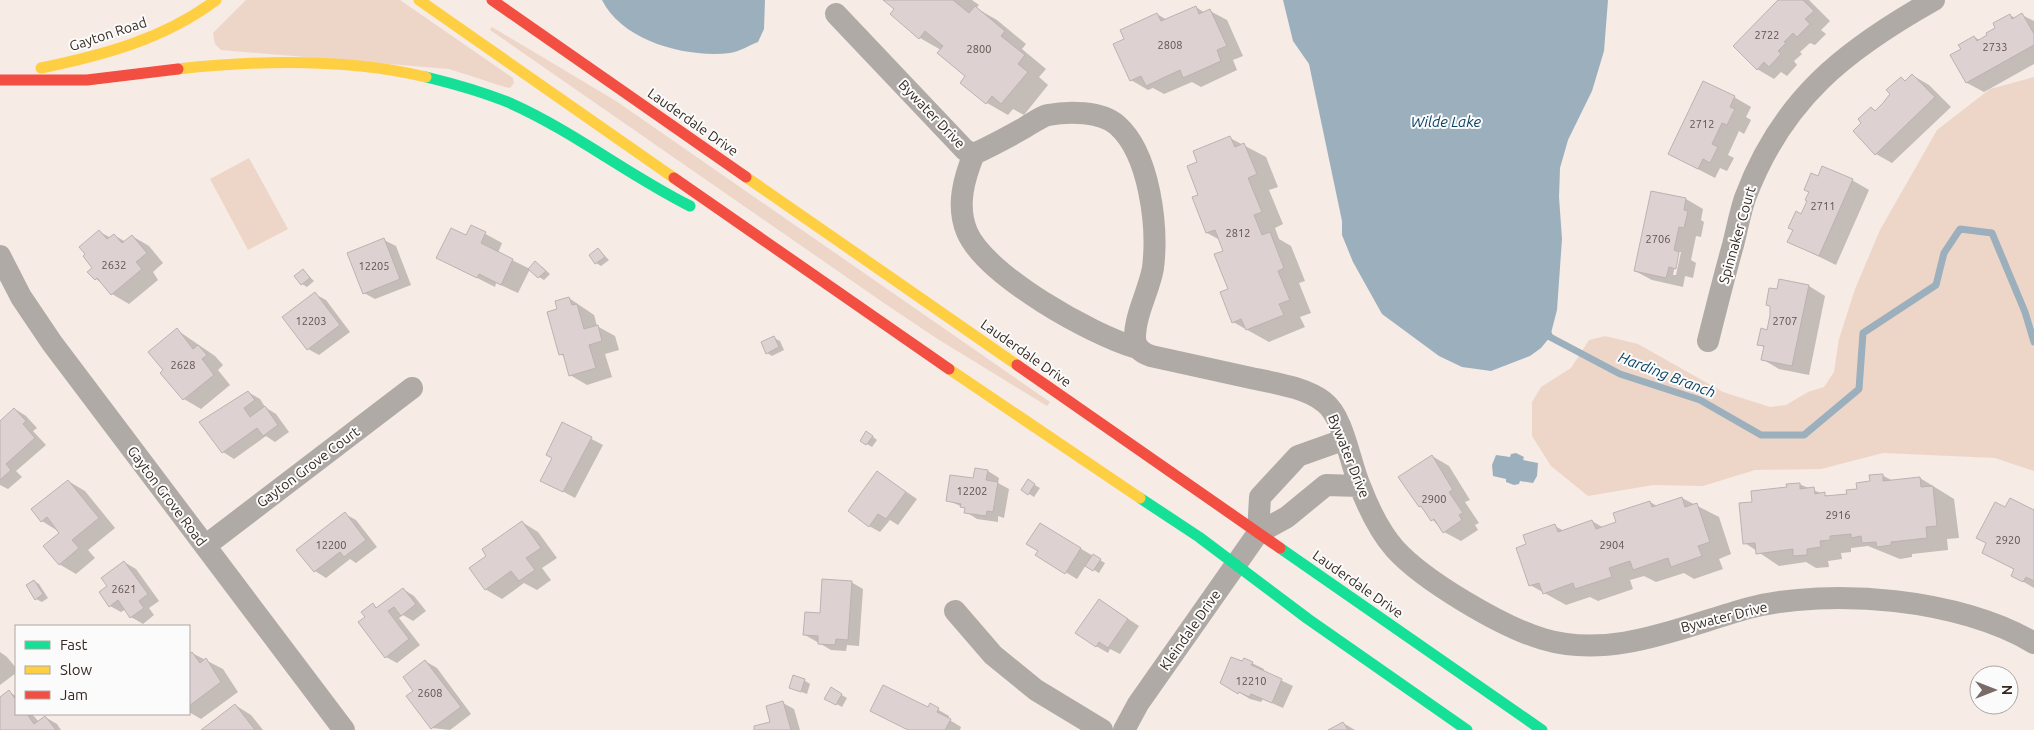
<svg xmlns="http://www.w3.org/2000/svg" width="2034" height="730" font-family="Ubuntu,sans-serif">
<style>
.green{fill:#edd6c8}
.water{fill:#9cafbd}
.shadow{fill:#0003;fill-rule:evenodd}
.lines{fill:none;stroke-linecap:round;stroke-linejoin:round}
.stream{stroke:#9cafbd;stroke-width:7}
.building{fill:#ddd1d2;stroke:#bdb2b2}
.street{stroke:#afaaa5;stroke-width:22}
.fast{stroke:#16e098;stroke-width:11}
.slow{stroke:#ffcf43;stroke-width:11}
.jam{stroke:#f24e42;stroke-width:11}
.labels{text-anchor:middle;stroke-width:4;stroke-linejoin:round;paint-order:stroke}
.number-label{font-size:11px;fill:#5f524d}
.street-label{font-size:14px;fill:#352821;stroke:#fbfbfb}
.water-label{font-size:15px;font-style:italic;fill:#0a4364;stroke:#fbfbfb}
</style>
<rect width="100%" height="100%" fill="#f6ebe5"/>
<path class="green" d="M246,0H400L513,78L514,83L510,88L505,87L449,69L221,50L215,44L213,33Z
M492,27L616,101L1050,402L1047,406L936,338L881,301L490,30Z
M2034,77V471L1995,458L1883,453L1821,469L1755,470L1703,486L1653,485L1588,496L1551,466L1532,436V402L1541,387L1571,368L1589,340L1605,336L1638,344L1723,392L1770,407L1786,405L1808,392L1824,387L1834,372L1839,339L1855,289L1880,230L1937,130L1990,89Z
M249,158L288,229L248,250L210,179Z"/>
<path class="water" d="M602,0H765L764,29L758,42C750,45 739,52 730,53C687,58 623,42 602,0Z
M1283,0H1608L1604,51L1592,91L1568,140L1560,168L1559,197L1562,239L1557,310L1550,337L1541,348L1530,356L1491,371L1462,367L1439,356L1382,314L1353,262L1342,235V221L1309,64L1293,41Z
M1516,453L1524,457L1523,460L1538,463L1537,476L1533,483L1520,481L1519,484L1514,485L1506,482V479L1493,476L1492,465L1496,455L1510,457L1511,454Z"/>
<path class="shadow" d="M885,0H972L979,5L976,8L997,20L1026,44L1022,49L1046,69L1039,77L1048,85L1024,115L1013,109L1008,115L987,103L967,76L941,50L920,38L896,9Z
M1780,0H1809L1830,21L1821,30L1826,34L1815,45L1810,43L1800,52L1802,54L1794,61L1797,65L1787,76L1781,72L1774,79L1757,69Z
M1196,7L1205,13L1210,11L1227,20L1243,56L1233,60L1237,70L1201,87L1192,82L1164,94L1153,88L1148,90L1131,80L1126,40L1157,14L1167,20Z
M2010,15L2015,18L2022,15L2034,21V64L1984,92L1967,83L1962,49L1974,37L1980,40L1997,28Z
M1912,75L1929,85L1951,107L1892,163L1876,154L1863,123L1871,108L1876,111L1892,94L1901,78L1906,81Z
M1734,97L1751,107L1746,117L1751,120L1744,134L1739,131L1728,155L1734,158L1727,171L1720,168L1715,178L1669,154Z
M1230,138L1266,157L1278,187L1269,190L1283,224L1275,228L1279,239L1291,246L1305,281L1299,283L1311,313L1300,317L1305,327L1269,342L1233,322L1225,251L1220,240L1207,233L1193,198L1200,195L1199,162Z
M1852,180L1869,190L1836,265L1789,242L1802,216Z
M1686,199L1703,209L1701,220L1704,222L1701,237L1696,236L1691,260L1696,263L1693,278L1685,276L1683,287L1652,280L1635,271ZM1678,252H1681L1676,275H1673Z
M471,226L502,243L498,253L530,269L518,293L496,283L495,287L438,258L466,237Z
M100,232L111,238L114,235L126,242L132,236L149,246L163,263L153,272L158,280L129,304L112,294L103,284L96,279L94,268L87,254Z
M384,240L396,246L411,285L375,299L364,293Z
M598,249L609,260L601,266L596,263Z
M541,266L550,274L544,280L539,277Z
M304,271L314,281L307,287L302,284Z
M1809,286L1825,296L1809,375L1779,369L1762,359L1765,348L1759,344L1768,331L1771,306L1778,291Z
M315,294L326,300L350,332L319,355L308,349Z
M569,298L594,315L597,326L615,336L619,350L605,354L612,377L587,385L570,375L565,357L560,354Z
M177,330L215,356L223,365L218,370L230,385L201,409L184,399Z
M774,338L780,341L784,350L772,356L767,353Z
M248,392L260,399L265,407L276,414L289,432L275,442L266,436L234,459L223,452Z
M15,409L26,416L37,428L33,431L46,445L16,471L22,477L8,489L0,485V422Z
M563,424L603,445L575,498L553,486Z
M872,436L877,440L872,447L862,441Z
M1432,456L1449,466L1470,500L1465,502L1479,523L1475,525L1478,530L1461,541L1444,532L1420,506Z
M976,469L988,471L999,478L998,483L1009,489L1004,518L998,516V522L977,519L966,512L965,508L947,500L974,480Z
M877,472L917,499L898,525L890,520L880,532L869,526Z
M1882,475L1893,481L1920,478L1954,499L1959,538L1947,539L1948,550L1912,554V557L1900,559L1868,546L1851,548V552L1841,553L1842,559L1828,561L1829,567L1816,568L1806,562L1779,566L1745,543L1753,503L1799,484L1830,497L1848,495Z
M68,481L85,491L115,528L88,550L95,558L76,574L59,564L61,533L42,521Z
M1028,481L1040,488L1034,497L1023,490Z
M1682,498L1719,517L1731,554L1719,559L1723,569L1694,579L1684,573L1656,582L1644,576L1630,580L1633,589L1598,601L1590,597L1566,605L1530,585L1528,545L1555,526L1564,531L1592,521L1604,528L1618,523L1650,502L1657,506Z
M2006,509L2034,511V588L2012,575L2015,570L1983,552Z
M345,514L356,520L377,547L356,563L350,559L326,578L315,571Z
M522,522L538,532L557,558L542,568L551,580L537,590L524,583L502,599L485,589L488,556Z
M1051,531L1105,563L1099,573L1086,565L1077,579L1037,555Z
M124,562L136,569L159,601L149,608L154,615L143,624L131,617L126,609L121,612L110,606L109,586Z
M34,581L39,584L48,598L42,602L36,599Z
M851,582L863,589L859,646L847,645L846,651L831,650L805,635Z
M403,589L414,596L426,611L413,621L403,615L399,618L420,645L397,663L386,657L367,618L373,605L378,608Z
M1100,600L1139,626L1120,654L1110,649L1108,653L1096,646Z
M0,652L7,657L16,668V673L0,685Z
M192,653L223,669L238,692L201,719L189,712V655Z
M425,661L437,668L471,714L450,730L432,728L415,691Z
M1243,663H1252L1264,669L1263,672L1293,686L1283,708L1263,699L1261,702L1250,699L1222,682Z
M804,680L810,684L807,694L796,690Z
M831,689L847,698L842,707L826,698Z
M9,692L16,696V714H32L39,722L45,717L57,724L61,730H0V699Z
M783,703L794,709L800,730H756L772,723Z
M235,705L251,715L263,730H203Z
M930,705L949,716L948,719L961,727L960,730H909Z
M1343,723L1355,730H1331Z"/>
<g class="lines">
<path class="stream" d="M1546,329L1550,337L1620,374L1700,400L1761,435H1804L1859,389L1863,333L1936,285L1944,253L1960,229L1992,233L2025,312L2034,342"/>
</g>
<path class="building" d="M883,0H953L969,13L975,6L1005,31L1001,36L1025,55L1018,64L1028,72L1001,104L992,96L986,104L960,83L965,76L937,53L943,46L925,31L919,39L890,14L894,9Z
M1778,0H1803L1814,11L1805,19L1810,24L1797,37L1793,33L1784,42L1786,43L1778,51L1781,54L1769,67L1764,62L1757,70L1733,46Z
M1196,6L1199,14L1210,9L1227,46L1217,50L1221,61L1183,78L1180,70L1146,86L1141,76L1130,81L1113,44L1124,39L1120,30L1157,13L1161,21Z
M2022,13L2034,34V45L1966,83L1950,55L1961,49L1958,45L1974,36L1977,41L1987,35L1986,33L1995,28L1993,23L2010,14L2012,19Z
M1912,74L1935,97L1875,155L1853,131L1861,123L1858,119L1871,107L1875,111L1883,103L1890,94L1886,90L1901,77L1905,81Z
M1703,81L1735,96L1730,107L1735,109L1727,125L1722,123L1712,144L1718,147L1710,163L1703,159L1698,169L1668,154Z
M1230,136L1235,147L1244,143L1257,174L1248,178L1262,212L1254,215L1262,235L1270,232L1284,268L1278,271L1290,300L1279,304L1284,315L1246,330L1241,319L1232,323L1220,292L1228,289L1214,254L1223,251L1215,230L1206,233L1192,197L1198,195L1187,166L1197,162L1193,151Z
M1822,166L1853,179L1819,256L1787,242L1793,230L1788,228L1796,211L1801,214L1807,201L1805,200L1809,192L1804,190L1811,173L1818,176Z
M1651,191L1686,198L1684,210L1688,211L1684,228L1679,227L1674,250L1679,252L1676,269L1669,267L1666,278L1634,271Z
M471,225L486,232L481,243L513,259L501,285L479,274L477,278L436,258L451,228L466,235Z
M99,230L107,239L114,234L122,243L132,235L147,253L136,262L142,269L111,295L97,278L95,280L87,272L92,268L83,256L85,254L79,247Z
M384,238L400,279L363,294L347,253Z
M598,248L605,257L595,264L589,255Z
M535,261L546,271L538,278L528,269Z
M303,269L310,278L301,285L294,276Z
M1779,279L1809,285L1792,366L1761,360L1764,346L1757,345L1761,328L1767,330L1770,315V306L1766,305L1769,288L1777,289Z
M315,292L340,325L307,350L282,317Z
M569,297L572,305L577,304L584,329L598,325L602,341L589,345L596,368L569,376L563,354L559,355L547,312L557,309L555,301Z
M177,328L193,349L198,345L207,355L202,359L214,375L183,400L160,373L163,370L148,352Z
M774,336L779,347L766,354L761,342Z
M248,391L255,400L244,408L250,417L265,406L278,425L263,436L257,428L222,453L199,422Z
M14,408L26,421L23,424L35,438L6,464L11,470L0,480V421Z
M562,422L592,437L563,492L540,481L552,458L546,455Z
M866,431L873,436L866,445L860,441Z
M1432,455L1453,490L1449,492L1463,513L1459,515L1462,520L1443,533L1434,519L1431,521L1421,506L1419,507L1398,477Z
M975,468L988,470L986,480L998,482L993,512L987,511L986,516L964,513L965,508L960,507L961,504L946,501L950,475L973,478Z
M877,471L906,492L886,519L878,514L869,527L848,511Z
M1883,474V481L1920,477L1921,487L1933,486L1937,526L1926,527L1927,538L1891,542V545L1877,547L1876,542L1862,543L1861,536L1851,538V534L1830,536V540L1820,541L1821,547L1807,549V555L1793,556V549L1756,554L1755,543L1743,544L1739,503L1752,502L1751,491L1787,487L1786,484L1800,483V489L1814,487L1815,494L1825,492V496L1847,494L1846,490L1857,489L1856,483L1870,481L1869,475Z
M1028,479L1035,484L1028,495L1021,490Z
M68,480L99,518L72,540L79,548L59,565L43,546L59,533L47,517L41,522L31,509Z
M1682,497L1685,507L1697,503L1710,542L1698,546L1702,556L1671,567L1668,558L1633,570L1630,561L1609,568L1612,577L1575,589L1573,583L1543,594L1539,583L1529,586L1516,548L1526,544L1523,535L1555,524L1558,532L1592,520L1596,529L1616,522L1613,513L1650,501L1652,507Z
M2010,498L2034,510V581L2026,577L2023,582L2011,576L2014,569L1982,553L1986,543L1976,538L1995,502L2005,507Z
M345,512L366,540L344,557L340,552L314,572L296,550Z
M522,521L541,548L526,558L535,570L519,581L511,571L485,590L469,568L486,556L482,549Z
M1040,523L1081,548L1065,574L1035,555L1038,551L1026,544Z
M1093,554L1101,559L1093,571L1085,566Z
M124,561L148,594L139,601L144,608L130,618L118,600L109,607L99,592L107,586L101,578Z
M822,579L852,581L848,640L836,639L835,645L818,644V636L803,635L805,612L820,613Z
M34,580L43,594L35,600L26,585Z
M403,588L416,604L401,616L394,607L388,611L409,639L385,658L358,622L365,617L361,612L373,603L376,608Z
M1099,599L1128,619L1108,648L1099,642L1096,647L1075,633Z
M192,652L200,663L206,658L221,682L189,706V654Z
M1231,657L1242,661L1244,658L1253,662L1251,665L1282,679L1272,703L1251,694L1249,697L1239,692L1238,694L1220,683Z
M425,660L461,707L431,729L406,696L413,691L403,677Z
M793,675L805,679L801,692L789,688Z
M883,685L928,707L930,703L939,708L937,712L951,719L945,730H908L870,711Z
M831,687L842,694L836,705L824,699Z
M9,690L16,700V714H27L34,724L45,716L56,730H0V697Z
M783,701L791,730H754V726L770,722L766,706Z
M235,704L255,730H201Z
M1343,722L1348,730H1328Z"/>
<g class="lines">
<path class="street" d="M836,14L965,150L974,154C991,146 1008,137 1024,128C1031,124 1040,117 1048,115C1068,111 1101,111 1117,125C1150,154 1158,227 1153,268C1149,291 1135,314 1135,338C1135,348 1142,353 1151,356C1184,363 1218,371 1251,378C1274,383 1305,387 1324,402C1344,417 1350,464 1360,486C1368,507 1380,532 1395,549C1424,581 1502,627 1543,639C1612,660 1683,626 1749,608C1831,587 1961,599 2034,643
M974,154C964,178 956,206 967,232C986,276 1092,335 1137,348
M0,256L21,297L52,343L344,730
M1708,341C1716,309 1724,277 1733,245C1737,229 1740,213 1745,198C1782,99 1845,50 1934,0
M1258,533L1260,497L1298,456L1343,440
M205,546L412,388
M955,611L993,655L1036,690L1102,730
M1124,730L1138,704L1258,533L1287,517L1326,485L1360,486"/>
<path class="fast" d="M426,77C455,84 483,92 510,103C573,131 628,175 690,206
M1140,498L1199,537L1308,619L1467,730
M1280,548L1542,730"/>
<path class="slow" d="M419,0L674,178
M41,68C104,55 164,39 216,0
M178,69C259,60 346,58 426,77
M746,177L1017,365
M949,369L1140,498"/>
<path class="jam" d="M492,0L746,177
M0,80H87L178,69
M674,178L949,369
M1017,365L1280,548"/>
</g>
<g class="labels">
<g class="number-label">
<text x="1767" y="39">2722</text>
<text x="1170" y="49">2808</text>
<text x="1995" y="51">2733</text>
<text x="979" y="53">2800</text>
<text x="1702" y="128">2712</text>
<text x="1823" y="210">2711</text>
<text x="1238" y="237">2812</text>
<text x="1658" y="243">2706</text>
<text x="114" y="269">2632</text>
<text x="374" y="270">12205</text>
<text x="311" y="325">12203</text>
<text x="1785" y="325">2707</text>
<text x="183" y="369">2628</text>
<text x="972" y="495">12202</text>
<text x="1434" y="503">2900</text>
<text x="1838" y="519">2916</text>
<text x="2008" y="544">2920</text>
<text x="331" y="549">12200</text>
<text x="1612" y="549">2904</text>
<text x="124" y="593">2621</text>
<text x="1251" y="685">12210</text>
<text x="430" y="697">2608</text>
</g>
<g class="street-label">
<text transform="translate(108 34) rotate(-18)" y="5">Gayton Road</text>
<text transform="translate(932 114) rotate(46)" y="5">Bywater Drive</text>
<text transform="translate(693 122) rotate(35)" y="5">Lauderdale Drive</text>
<text transform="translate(1737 235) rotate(-74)" y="5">Spinnaker Court</text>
<text transform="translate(1026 353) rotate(35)" y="5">Lauderdale Drive</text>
<text transform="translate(1349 456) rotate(68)" y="5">Bywater Drive</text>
<text transform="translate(308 467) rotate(-37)" y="5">Gayton Grove Court</text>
<text transform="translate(167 496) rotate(53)" y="5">Gayton Grove Road</text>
<text transform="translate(1358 584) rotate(35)" y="5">Lauderdale Drive</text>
<text transform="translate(1724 617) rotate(-14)" y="5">Bywater Drive</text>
<text transform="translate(1190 630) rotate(-55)" y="5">Kleindale Drive</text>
</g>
<g class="water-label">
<text x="1446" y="127">Wilde Lake</text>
<text transform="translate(1667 375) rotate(21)" y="5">Harding Branch</text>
</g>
</g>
<rect x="15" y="625" width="175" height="90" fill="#fbfbfb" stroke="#aca7a4"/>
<rect x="25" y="641" width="25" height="8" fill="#16e098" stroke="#aca7a4"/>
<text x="60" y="650" font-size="15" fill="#352821">Fast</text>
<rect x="25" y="666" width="25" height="8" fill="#ffcf43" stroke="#aca7a4"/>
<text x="60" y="675" font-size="15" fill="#352821">Slow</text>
<rect x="25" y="691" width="25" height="8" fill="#f24e42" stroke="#aca7a4"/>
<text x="60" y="700" font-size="15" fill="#352821">Jam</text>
<g transform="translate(1994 690) rotate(90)"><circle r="24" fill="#fbfbfb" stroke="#aca7a4"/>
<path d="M0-4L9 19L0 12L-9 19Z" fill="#796c66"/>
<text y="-8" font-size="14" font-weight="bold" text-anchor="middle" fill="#352821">N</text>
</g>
</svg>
